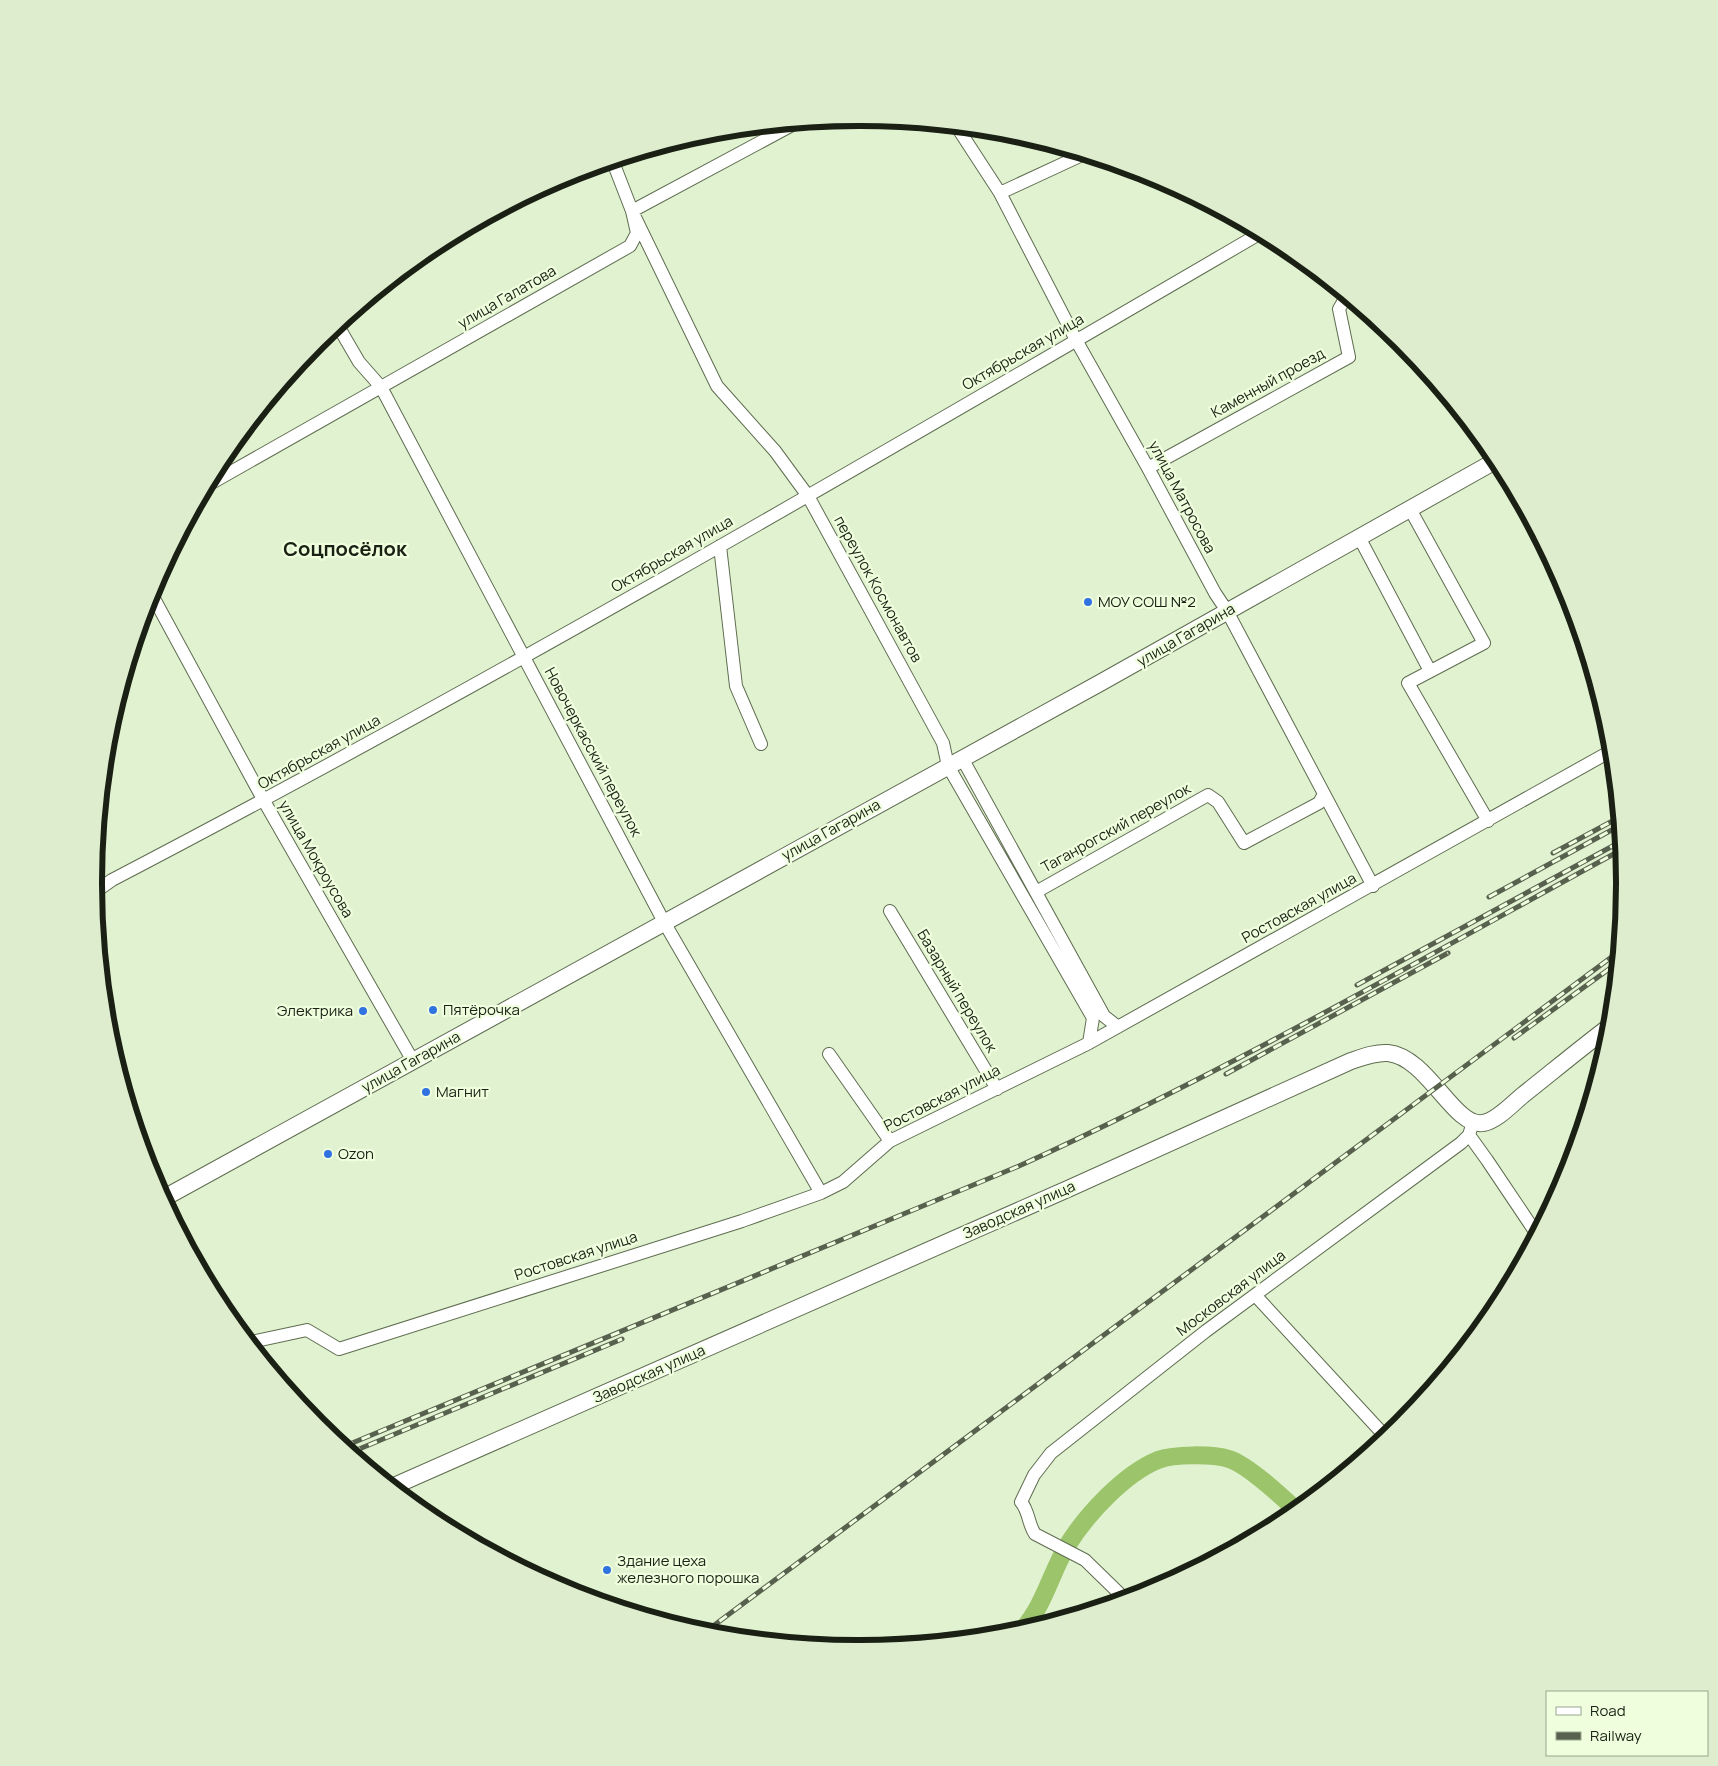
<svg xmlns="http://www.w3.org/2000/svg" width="1718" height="1766" font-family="Manrope,sans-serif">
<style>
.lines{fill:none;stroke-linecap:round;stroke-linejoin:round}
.river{stroke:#9cc46b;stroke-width:18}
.minor-casing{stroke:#5e6c4f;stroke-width:14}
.major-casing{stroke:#5e6c4f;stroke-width:18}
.minor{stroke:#fff;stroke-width:12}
.major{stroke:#fff;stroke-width:16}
.rail-casing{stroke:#58614e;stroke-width:5}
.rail{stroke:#efffde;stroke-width:3;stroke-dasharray:9;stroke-linecap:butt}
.poi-dot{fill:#3073e0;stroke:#efffde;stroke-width:2}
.labels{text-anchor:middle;stroke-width:4.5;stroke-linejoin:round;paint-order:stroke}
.street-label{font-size:15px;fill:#1a2014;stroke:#efffde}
.poi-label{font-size:15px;fill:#1a2014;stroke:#efffde;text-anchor:start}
.district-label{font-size:20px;font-weight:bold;fill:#1a2014;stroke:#efffde}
.rim{fill:none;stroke:#1a2014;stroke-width:6}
</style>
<rect width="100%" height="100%" fill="#e1f2d1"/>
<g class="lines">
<path class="river" d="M1023,1629C1044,1605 1051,1573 1067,1546C1086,1515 1124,1474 1158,1460C1174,1454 1213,1454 1229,1459C1248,1465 1281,1496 1296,1510"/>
<g class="minor-casing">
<path id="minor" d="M957,127L1000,193L1076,340L1148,468L1215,593L1227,611L1373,886
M613,162L632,211L717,386L775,451L808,496L943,743L948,766L1093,1018L1089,1043
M1000,193L1082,155
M338,326L359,362L381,387L664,922L821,1193
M1148,468L1349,357L1339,309L1346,297
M208,485L630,246L637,233L632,211L794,124
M1410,509L1484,643L1408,683L1488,821
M1359,537L1430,671
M720,546L736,686L761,744
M151,593L264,801L413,1061
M962,758L1104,1016L1118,1027
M95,892L112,880C501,677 880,455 1259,234
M1036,892L1208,795L1218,802L1244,843L1319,803L1324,794
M890,911L997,1089
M829,1054L890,1141
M1469,1135L1487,1160L1536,1233
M1255,1295L1385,1436
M251,1342L307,1330L339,1349L742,1221L821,1193L843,1182L890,1141L1089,1043L1611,751
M1124,1598L1085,1560L1035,1534C1028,1524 1029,1511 1021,1502L1034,1475L1051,1453L1206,1331L1461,1143L1469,1135L1473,1122"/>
</g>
<g class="major-casing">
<path id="major" d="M164,1198L1100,683L1497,460
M394,1486L1070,1188L1351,1061C1363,1057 1376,1052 1388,1053C1428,1057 1454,1128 1483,1123C1497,1121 1513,1103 1523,1095C1552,1072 1581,1048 1610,1026"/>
</g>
<use href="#minor" class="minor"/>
<use href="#major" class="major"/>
<g class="rail-casing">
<path id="rail" d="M1553,853L1618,818
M1489,897L1619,826
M1357,985L1620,842
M1514,1038L1616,964
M1226,1074L1448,953
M345,1446L1019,1166C1225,1072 1422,959 1621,850
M352,1452L622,1339
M705,1632L1617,953"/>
</g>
<use href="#rail" class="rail"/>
</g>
<g class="poi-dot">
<circle cx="1088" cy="602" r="5"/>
<circle cx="433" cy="1010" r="5"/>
<circle cx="363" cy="1011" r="5"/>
<circle cx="426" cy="1092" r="5"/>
<circle cx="328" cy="1154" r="5"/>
<circle cx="607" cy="1570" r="5"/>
</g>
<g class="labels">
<g class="street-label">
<text transform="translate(507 297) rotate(-30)" y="5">улица Галатова</text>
<text transform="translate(1023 352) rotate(-30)" y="5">Октябрьская улица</text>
<text transform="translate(1268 383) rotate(-29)" y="5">Каменный проезд</text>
<text transform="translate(1182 497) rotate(62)" y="5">улица Матросова</text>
<text transform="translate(672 554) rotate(-30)" y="5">Октябрьская улица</text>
<text transform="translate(878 589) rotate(61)" y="5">переулок Космонавтов</text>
<text transform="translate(1186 635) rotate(-30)" y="5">улица Гагарина</text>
<text transform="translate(319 752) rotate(-29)" y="5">Октябрьская улица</text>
<text transform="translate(593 752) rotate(62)" y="5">Новочеркасский переулок</text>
<text transform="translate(1116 828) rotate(-29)" y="5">Таганрогский переулок</text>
<text transform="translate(831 830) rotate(-29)" y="5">улица Гагарина</text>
<text transform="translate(316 859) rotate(60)" y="5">улица Мокроусова</text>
<text transform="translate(1299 908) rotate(-29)" y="5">Ростовская улица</text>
<text transform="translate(957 991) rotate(59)" y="5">Базарный переулок</text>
<text transform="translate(411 1062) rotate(-29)" y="5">улица Гагарина</text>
<text transform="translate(942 1098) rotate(-27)" y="5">Ростовская улица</text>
<text transform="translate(1019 1210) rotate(-24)" y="5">Заводская улица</text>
<text transform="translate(576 1256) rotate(-18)" y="5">Ростовская улица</text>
<text transform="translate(1231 1293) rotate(-37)" y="5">Московская улица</text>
<text transform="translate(649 1374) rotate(-24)" y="5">Заводская улица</text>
</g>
<g class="poi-label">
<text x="1098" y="607">МОУ СОШ №2</text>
<text x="443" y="1015">Пятёрочка</text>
<text x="353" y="1016" text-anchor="end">Электрика</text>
<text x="436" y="1097">Магнит</text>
<text x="338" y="1159">Ozon</text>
<text x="617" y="1566">Здание цеха<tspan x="617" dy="17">железного порошка</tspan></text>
</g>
<g class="district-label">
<text x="345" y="556">Соцпосёлок</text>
</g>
</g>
<path d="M0 0H1718V1766H0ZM858 126H860A756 756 0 0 1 1616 882V884A756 756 0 0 1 860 1640H858A756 756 0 0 1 102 884V882A756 756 0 0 1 858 126Z" fill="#deedce" fill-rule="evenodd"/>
<path class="rim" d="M858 126H860A756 756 0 0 1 1616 882V884A756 756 0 0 1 860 1640H858A756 756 0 0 1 102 884V882A756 756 0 0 1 858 126Z"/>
<rect x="1546" y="1691" width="162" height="65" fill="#efffde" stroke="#9aa68d"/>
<rect x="1556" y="1707" width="25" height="8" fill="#ffffff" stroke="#9aa68d"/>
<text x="1590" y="1716" font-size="15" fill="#1a2014">Road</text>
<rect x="1556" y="1732" width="25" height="8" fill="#58614e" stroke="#9aa68d"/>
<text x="1590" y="1741" font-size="15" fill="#1a2014">Railway</text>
</svg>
